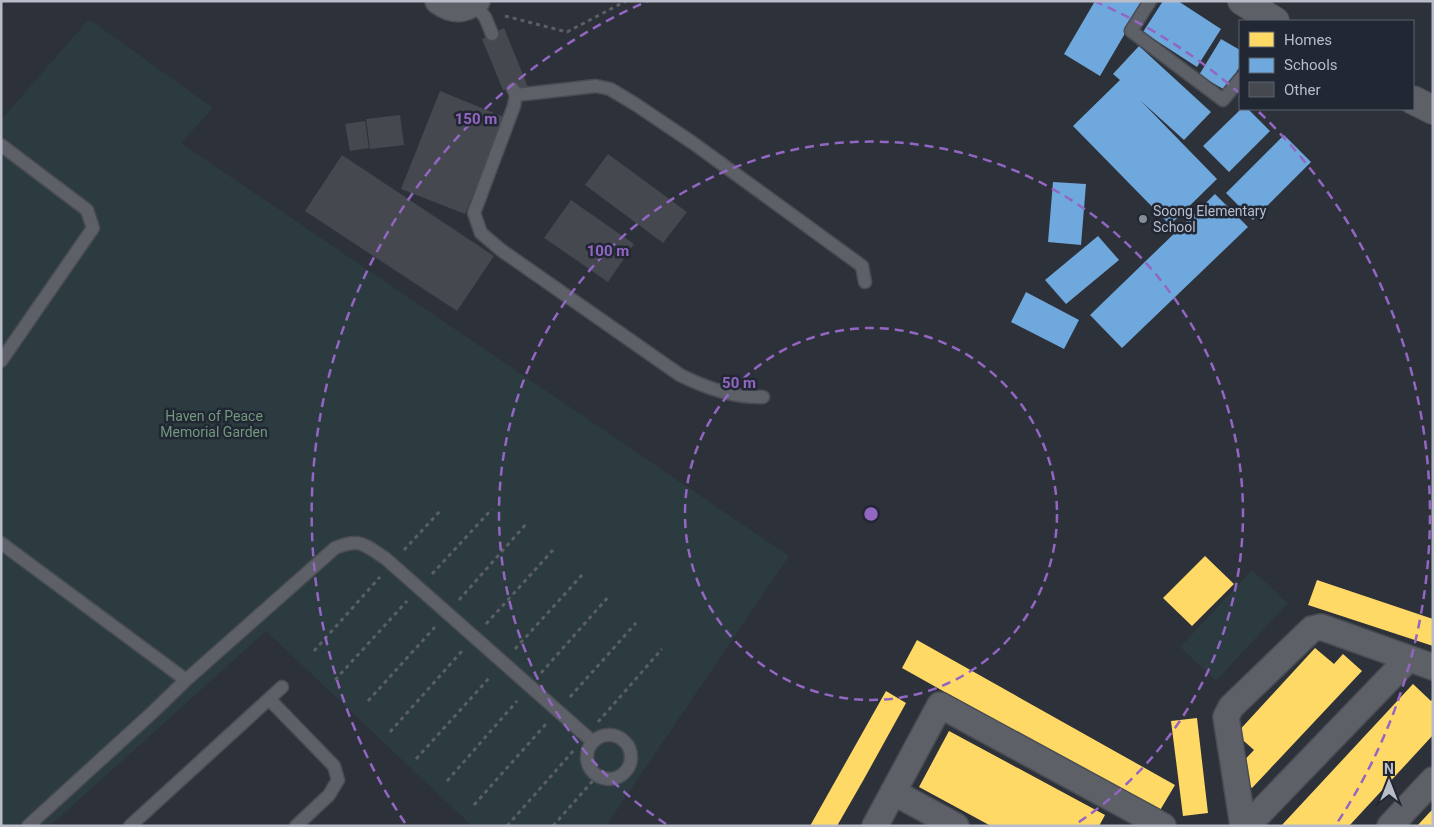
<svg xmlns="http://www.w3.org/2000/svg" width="1434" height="827" font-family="Roboto,sans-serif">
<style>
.green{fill:#2b3b3f}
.homes{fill:#ffd966}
.schools{fill:#6fa8dc}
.building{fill:#45484f}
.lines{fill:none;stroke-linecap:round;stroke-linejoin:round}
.service-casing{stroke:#494c52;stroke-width:15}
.minor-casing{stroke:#494c52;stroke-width:28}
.tertiary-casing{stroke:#494c52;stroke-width:30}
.path{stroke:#5b5f64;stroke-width:3;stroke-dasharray:4 4;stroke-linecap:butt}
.service{stroke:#5d6067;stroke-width:12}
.minor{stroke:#5d6067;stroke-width:25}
.tertiary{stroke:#5d6067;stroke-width:28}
.ring{fill:none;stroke:#9366c3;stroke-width:2.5;stroke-dasharray:9 6}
.poi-dot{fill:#878c97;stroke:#212733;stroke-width:2}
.labels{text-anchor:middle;stroke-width:5;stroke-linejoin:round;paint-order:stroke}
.poi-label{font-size:14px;fill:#b8bdc9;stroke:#212733;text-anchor:start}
.park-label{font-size:14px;fill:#72977d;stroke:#212733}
.centre{fill:#9366c3;stroke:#212733;stroke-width:2.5}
.ring-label{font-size:15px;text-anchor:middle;font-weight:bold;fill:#9366c3;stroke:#212733;stroke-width:5;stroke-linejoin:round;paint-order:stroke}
</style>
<rect width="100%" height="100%" fill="#2d3139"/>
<path class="green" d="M89,19L213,108L181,143L789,556L606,826H472L266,631L50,826H1V120Z
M1252,570L1288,603L1216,681L1180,647Z"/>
<path class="homes" d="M1205,556L1234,584L1192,626L1163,598Z
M1317,580L1433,619V646L1308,605Z
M917,640L1175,785L1159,812L902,668Z
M1315,648L1334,664L1343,654L1362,671L1252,788L1234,771L1254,750L1236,734Z
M1413,684L1431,701L1433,699V735L1410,760L1349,826H1281Z
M886,691L906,703L864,779L837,826H810Z
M1197,718L1208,813L1183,816L1171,721Z
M949,731L1105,815L1099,826H991L919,787Z
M1433,809V826H1417L1429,813Z"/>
<path class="schools" d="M1095,1H1144L1100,76L1064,54Z
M1163,1H1178L1221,29L1197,67L1143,32Z
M1221,39L1240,50V66L1225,90L1199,75Z
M1139,46L1211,112L1184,140L1141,101L1217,179L1170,225L1073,126L1120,80L1113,74Z
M1241,109H1248L1270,131L1229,172L1203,146Z
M1284,135L1311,162L1253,220L1226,193Z
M1053,182L1086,184L1081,245L1048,242Z
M1215,194L1248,227L1122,348L1090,315Z
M1098,236L1119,260L1066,304L1045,280Z
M1026,292L1079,320L1064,349L1011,322Z"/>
<path class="building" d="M504,28L528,87L503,90L482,39Z
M440,91L504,117L465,214L401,189Z
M400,115L404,145L370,149L366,119Z
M365,121L369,148L350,151L345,124Z
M608,154L687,212L663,243L585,185Z
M342,155L494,256L457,311L305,211Z
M571,200L634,244L608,282L544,238Z"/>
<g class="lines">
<g class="service-casing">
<path id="service" d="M1150,1L1131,31L1223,100L1240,79
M474,4L485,17L492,34
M513,89L516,95L596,86L610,89L635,104L693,143L862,266L865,282
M516,95L514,106L474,213L481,233L501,250L680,375C706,388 734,398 763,397
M1,145L87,210L93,228L1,361
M1,543L186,680
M269,699L334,766L338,780L329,795L296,826
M587 757a22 22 0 1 1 44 0a22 22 0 1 1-44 0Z
M28,826L154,711L186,680L335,548C361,538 363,544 385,558L593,742
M130,826L282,687"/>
</g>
<g class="minor-casing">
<path id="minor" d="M438,1C452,11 463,12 477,1
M893,792L956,826
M875,826L940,705L1163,826
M1243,826L1226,717L1231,707L1312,629L1321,627L1433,667
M1247,826L1408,659
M1390,826L1433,780"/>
</g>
<g class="tertiary-casing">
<path id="tertiary" d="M1242,1L1275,21
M1413,100L1433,110"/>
</g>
<path class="path" d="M505,16L567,32L626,1
M404,550L441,510
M432,574L492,509
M459,600L527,523
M486,624L553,550
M515,649L582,575
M314,651L380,577
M541,673L610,595
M335,680L407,601
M570,697L636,623
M368,701L435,627
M598,722L662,649
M390,732L462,651
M416,759L491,676
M447,781L517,701
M474,805L546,724
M507,826L575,749
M553,826L597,776"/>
<use href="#service" class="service"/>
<use href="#minor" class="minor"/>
<use href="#tertiary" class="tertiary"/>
</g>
<g class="ring">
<circle cx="871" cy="514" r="186"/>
<path d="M666 824A372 372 0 1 1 1076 824"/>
<path d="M405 823A559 559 0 0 1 648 1M1094 1A559 559 0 0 1 1238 92M1259 112A559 559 0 0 1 1337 823"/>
</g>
<circle class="poi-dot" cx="1143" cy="219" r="5"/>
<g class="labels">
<g class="poi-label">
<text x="1153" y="216">Soong Elementary<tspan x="1153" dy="16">School</tspan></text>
</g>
<g class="park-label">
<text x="214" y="421">Haven of Peace<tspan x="214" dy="16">Memorial Garden</tspan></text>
</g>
</g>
<circle cx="871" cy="514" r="8" class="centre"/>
<g class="ring-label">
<text x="476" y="124">150 m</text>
<text x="608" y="256">100 m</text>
<text x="739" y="388">50 m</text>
</g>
<rect width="1434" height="827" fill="none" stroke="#b8bdc9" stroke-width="5"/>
<rect x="1239" y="20" width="175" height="90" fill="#212733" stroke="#5d636f"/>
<rect x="1249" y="32" width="25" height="15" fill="#ffd966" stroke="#5d636f"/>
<text x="1284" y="45" font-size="15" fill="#b8bdc9">Homes</text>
<rect x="1249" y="58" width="25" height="15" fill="#6fa8dc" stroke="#5d636f"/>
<text x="1284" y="70" font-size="15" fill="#b8bdc9">Schools</text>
<rect x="1249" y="82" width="25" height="15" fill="#45484f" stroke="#5d636f"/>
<text x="1284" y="95" font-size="15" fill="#b8bdc9">Other</text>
<g transform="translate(1389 782)" stroke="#212733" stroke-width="4" paint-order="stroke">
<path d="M0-4L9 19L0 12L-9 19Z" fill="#b8bdc9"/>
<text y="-8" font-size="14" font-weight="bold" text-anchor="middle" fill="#b8bdc9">N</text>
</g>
</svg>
